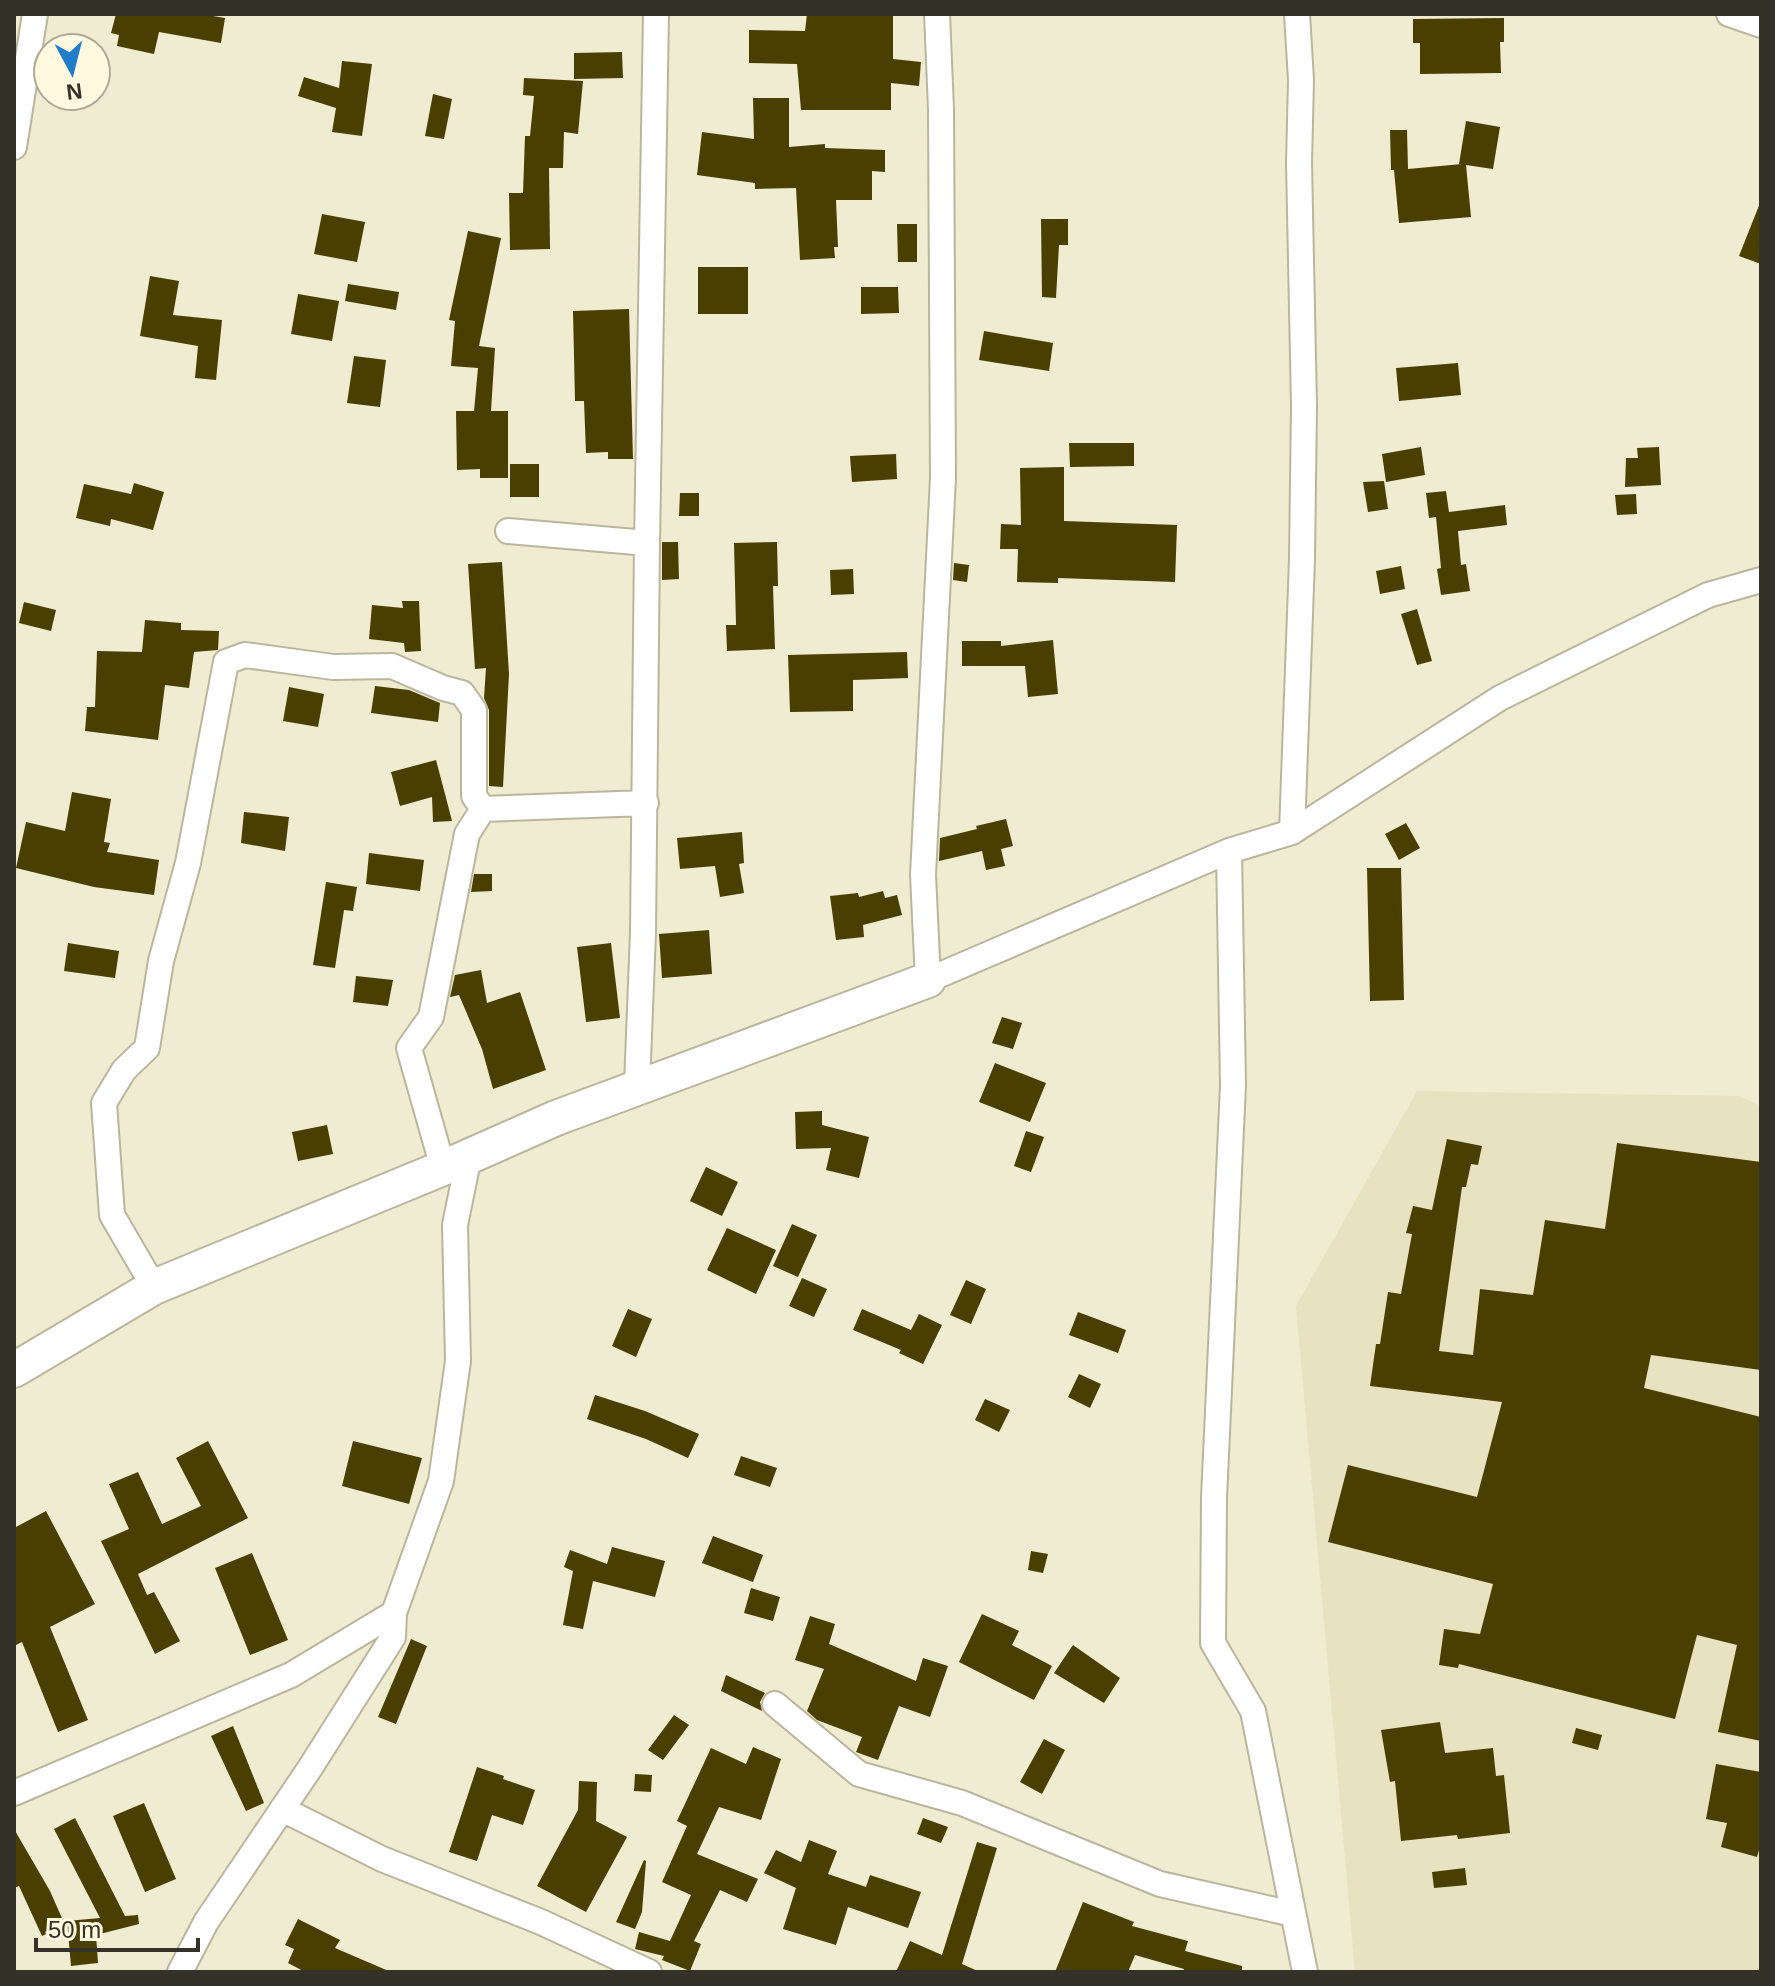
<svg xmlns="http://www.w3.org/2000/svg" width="1775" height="1986" font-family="Helvetica,sans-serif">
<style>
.built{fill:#e8e2c1}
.building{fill:#493f00}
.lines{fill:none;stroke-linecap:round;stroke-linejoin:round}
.street-casing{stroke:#bab59c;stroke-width:28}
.secondary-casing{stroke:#bab59c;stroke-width:38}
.street{stroke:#fff;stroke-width:24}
.secondary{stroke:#fff;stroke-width:34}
</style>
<rect width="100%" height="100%" fill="#f0ecd2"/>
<path class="built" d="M1417,1091L1739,1096L1761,1106V1972H1355L1296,1306Z"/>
<path class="building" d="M116,14H201L225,18L221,43L159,32L154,54L117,46L119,35L111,33Z
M807,14H893V59L921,62L919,86L891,83V110H801L797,64L749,63V30L805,31Z
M1504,18V42H1500L1501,73L1420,74V43H1413V19Z
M622,52L623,78L574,79V53Z
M342,61L372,64L362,136L332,132L336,108L298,96L304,77L339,88Z
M524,78L583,81L578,134L564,132L563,168H549L550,249L510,250L509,193H523L525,136H530L534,96L523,95Z
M433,94L452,99L444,139L425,136Z
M753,98H789V147L825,144V148L885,150V172L872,171V200H836L838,247H834L835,258L800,260L796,188L755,189V183L697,175L702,132L754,139Z
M1466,121L1500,127L1493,169L1466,165L1471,217L1399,223L1394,170H1391L1390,130H1407L1408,169L1462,164H1459Z
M1760,203H1761V264L1739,256Z
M322,214L365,222L357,262L314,254Z
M1041,219H1068V245H1059L1056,298L1042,297Z
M897,224H917V262H898Z
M468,231L501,238L479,346L495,348L491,411H508V478H480V469L457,470L456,411H474L478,368L451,366L455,321L449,320Z
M698,267H748V314H698Z
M150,276L179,281L173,315L222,320L216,380L195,378L198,346L140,336Z
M348,284L399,292L396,310L345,301Z
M861,287H898L899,313L861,314Z
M298,294L339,301L332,341L291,334Z
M629,309L633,459H608V452L586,453L584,401H575L573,311Z
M984,331L1053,343L1049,371L979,360Z
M354,356L386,360L380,407L347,403Z
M1458,363L1461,395L1399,401L1396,368Z
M1069,443H1134V466L1070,467Z
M1421,447L1425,475L1386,482L1382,454Z
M1659,447L1661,485L1625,487L1626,458H1638L1637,448Z
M896,454L897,479L852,482L850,456Z
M510,464H539V497H510Z
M1064,467V521L1177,525L1175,582L1058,578V583L1017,582L1018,549H1000L1001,524L1021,525L1020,468Z
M1384,481L1388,509L1368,512L1363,482Z
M134,483L164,492L153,530L111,519L110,526L76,518L84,484L131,494Z
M1446,491L1449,512L1505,505L1507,525L1458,531L1461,565L1466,564L1470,591L1441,595L1437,569L1441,568L1436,517L1429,518L1426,493Z
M680,493H699V516H679Z
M1636,494L1637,514L1617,515L1615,495Z
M662,542H678L679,579L662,580Z
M777,542L778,586H773L775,649L727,651L726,625H736L734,543Z
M502,562L509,674L503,787L489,786V710L484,698L486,668L475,669L468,564Z
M954,563L969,565L967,582L953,580Z
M1401,566L1405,589L1380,594L1376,571Z
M853,569L854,594L831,595L830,570Z
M402,601H419L421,651L405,652L404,643L369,639L372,605L403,608Z
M24,602L56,610L51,631L19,623Z
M1417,609L1432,661L1417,665L1401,614Z
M145,620L181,623V630L219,631L218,650L194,652L189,688L165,685L158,740L85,731L87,707H95L97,651L142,652Z
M1053,640L1058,694L1028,697L1025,666H962V641H1001V646Z
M907,652L908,678L853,680V711L790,712L788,655Z
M375,686L409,690L440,703L438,722L371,713Z
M289,687L324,694L318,727L283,721Z
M436,760L445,794L452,821L433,822L432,797L400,806L391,772Z
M72,792L111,799L104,842L110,843L107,852L159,860L154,895L94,887L16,868L26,822L65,831Z
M244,812L289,817L285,851L241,843Z
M1006,819L1013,846L1001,849L1005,866L986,870L982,851L939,861L940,838L977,829L976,826Z
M1406,823L1420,848L1399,860L1385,834Z
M742,832L744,863L739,864L744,893L720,897L715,866L680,869L677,838Z
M369,853L424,860L420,891L366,884Z
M1367,868H1401L1404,1000L1370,1001Z
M474,874H492V891L471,892Z
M326,882L357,887L353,911L344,910L335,968L313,965Z
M883,891L885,898L897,895L902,915L863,925L864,937L836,940L830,896L858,893L859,897Z
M709,930L712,974L662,978L659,934Z
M68,943L119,951L115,978L64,971Z
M611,943L620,1018L586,1022L577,947Z
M481,970L487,1003L520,992L546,1070L493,1089L482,1049L459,995L450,997L455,975Z
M356,976L393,980L388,1006L353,1002Z
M1002,1017L1022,1023L1013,1049L992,1043Z
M995,1063L1046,1083L1030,1122L979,1102Z
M822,1111V1125L869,1137L859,1178L826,1170L831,1148L796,1149L795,1112Z
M327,1125L333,1154L298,1161L292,1132Z
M1026,1131L1044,1137L1031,1172L1014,1166Z
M1447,1139L1482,1146L1478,1165L1471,1164L1466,1187H1462L1439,1351L1473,1355L1480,1289L1533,1295L1545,1220L1605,1229L1617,1143L1761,1162V1370L1651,1355L1644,1388L1761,1417V1741L1718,1732L1737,1645L1697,1635L1675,1719L1459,1664L1458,1668L1439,1665L1444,1629L1480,1634L1493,1584L1328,1542L1348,1465L1477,1497L1502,1402L1370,1386L1376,1344H1380L1388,1292L1401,1294L1412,1234L1406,1233L1413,1206L1432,1210Z
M706,1167L738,1182L722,1216L690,1201Z
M792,1224L817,1235L798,1277L773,1266Z
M727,1228L776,1250L756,1294L707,1270Z
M802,1278L827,1289L814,1317L789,1306Z
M966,1280L986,1289L971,1324L950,1315Z
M628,1309L652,1319L636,1357L612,1346Z
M862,1309L911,1330L919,1314L942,1325L923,1364L899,1353L901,1350L853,1330Z
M1078,1312L1126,1330L1118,1353L1069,1335Z
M1079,1374L1101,1384L1090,1408L1068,1397Z
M595,1395L645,1411L699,1434L688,1458L646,1439L587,1419Z
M985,1399L1010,1410L999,1432L975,1420Z
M208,1441L248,1518L138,1574L147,1595L154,1592L180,1641L155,1654L101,1541L129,1529L109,1484L138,1472L162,1524L201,1506L176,1458Z
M353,1441L422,1458L409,1504L342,1486Z
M741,1456L777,1468L770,1487L734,1475Z
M46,1511L95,1604L50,1627L88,1720L58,1732L22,1642L14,1646V1528Z
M713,1536L763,1555L753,1582L702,1563Z
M612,1547L665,1561L655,1597L593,1581L583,1629L563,1625L573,1571L564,1567L570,1550L607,1564Z
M1031,1551L1048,1554L1043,1573L1028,1570Z
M252,1553L288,1640L250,1655L215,1568Z
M751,1588L780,1597L773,1621L744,1613Z
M982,1614L1019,1631L1012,1645L1052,1666L1034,1700L959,1662Z
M810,1616L835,1624L829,1644L916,1681L923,1658L948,1666L930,1717L899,1706L878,1760L856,1752L862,1737L817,1720L807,1711L824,1669L795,1660Z
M411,1639L427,1646L396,1724L378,1717Z
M1073,1645L1120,1678L1104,1703L1054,1673Z
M726,1675L765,1693L760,1702L762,1711L721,1691Z
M674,1715L689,1725L663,1760L648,1750Z
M1440,1722L1445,1753L1493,1748L1496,1776L1504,1775L1510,1833L1458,1839L1457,1835L1401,1841L1395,1781L1390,1782L1381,1730Z
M233,1726L264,1803L246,1811L211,1736Z
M1576,1728L1602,1735L1598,1750L1572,1743Z
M1044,1739L1065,1750L1042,1794L1020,1782Z
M753,1747L781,1759L761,1820L719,1807L697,1854L758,1879L747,1902L720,1890L694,1941L701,1944L690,1971L662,1960L664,1956L635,1949L639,1932L670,1941L691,1895L662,1882L687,1826L677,1821L711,1748L746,1764Z
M1716,1764L1761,1772V1843L1757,1857L1721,1847L1727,1823L1706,1819Z
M477,1767L504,1776L503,1779L535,1790L523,1825L492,1815L477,1861L449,1852Z
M635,1774L652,1775L651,1792L634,1791Z
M579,1781L597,1782L596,1821L627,1837L586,1912L537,1886L578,1810Z
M144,1803L176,1879L145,1892L113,1816Z
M75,1818L125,1916L138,1915L139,1924L96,1935L98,1963L71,1966L67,1921L100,1918L54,1829Z
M923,1818L948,1827L941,1843L917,1834Z
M14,1829L50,1891L65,1925L42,1936L19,1886L14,1888Z
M809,1840L837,1851L828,1874L866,1887L870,1875L921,1892L908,1928L848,1907L836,1945L783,1929L796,1888L764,1873L776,1850L801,1862Z
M977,1842L997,1848L962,1964L980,1972H896L910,1941L942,1955Z
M644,1860L646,1861L642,1912L635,1929L616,1922Z
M1465,1868L1467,1885L1434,1888L1432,1872Z
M1083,1902L1134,1922L1132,1926L1188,1941L1185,1951L1242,1966V1972H1183L1184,1969L1135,1955L1128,1972H1055Z
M298,1919L340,1940L335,1948L391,1972H305L288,1963L294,1949L285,1945Z"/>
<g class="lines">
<g class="street-casing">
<path id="street" d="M937,14L941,109L943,478L923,875L928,980L1229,851L1292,832L1500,698L1708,595L1761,580
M1729,14L1761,25
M14,147L35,14
M508,531L647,543
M1292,832L1302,559L1304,406L1299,163L1301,80L1297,14
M1229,851L1233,1085L1214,1498L1213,1643L1253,1711L1305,1972
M637,1086L643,932L647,543L656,14
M443,1168L409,1048L431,1017L467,834L483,809
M154,1287L112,1215L104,1103L124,1070L147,1048L161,961L188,863L226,662L245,655L333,667L392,666L443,688L462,693L474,710V796L483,809L646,803
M775,1704L859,1774L962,1803L1160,1884L1293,1914
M14,1793L291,1675L394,1613
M282,1809L382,1859L541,1922L649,1972
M180,1972L206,1922L310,1768L393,1637L394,1613L441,1481L458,1361L455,1225L469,1156"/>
</g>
<g class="secondary-casing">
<path id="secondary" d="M14,1370L154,1287L443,1168L556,1118L928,980"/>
</g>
<use href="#street" class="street"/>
<use href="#secondary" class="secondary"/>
</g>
<rect width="1775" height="1986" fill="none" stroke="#343228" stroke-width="32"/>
<g transform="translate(72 72) rotate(173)"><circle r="38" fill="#fef9df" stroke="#ada996" stroke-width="2"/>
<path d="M0-6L14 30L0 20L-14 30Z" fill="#207dca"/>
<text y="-12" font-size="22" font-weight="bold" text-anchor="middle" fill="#343228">N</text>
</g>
<path d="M36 1938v12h162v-12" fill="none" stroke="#343228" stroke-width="4"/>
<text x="48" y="1938" font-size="24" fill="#343228" stroke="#fef9df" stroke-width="6" paint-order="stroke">50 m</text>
</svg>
